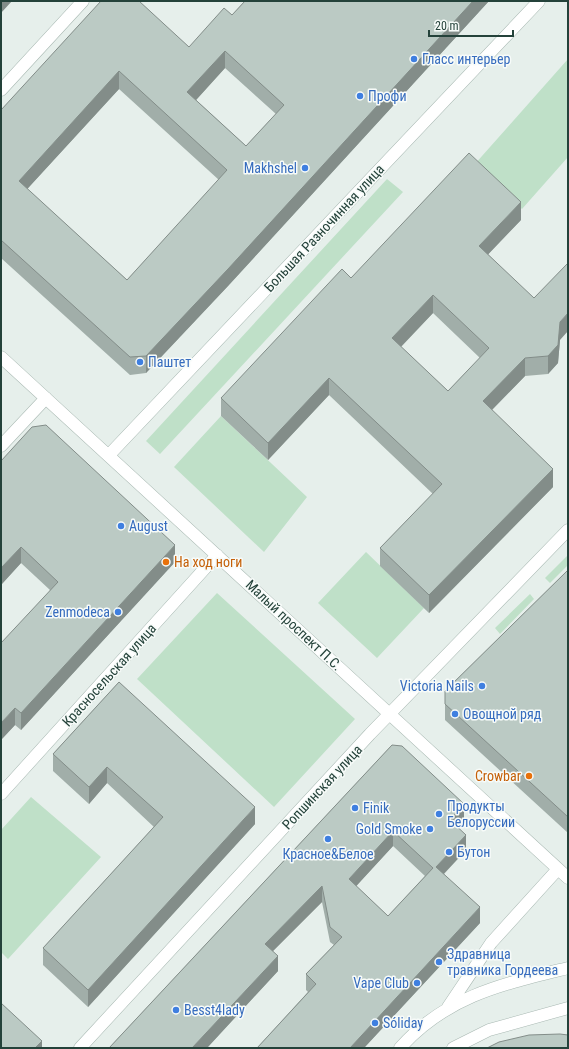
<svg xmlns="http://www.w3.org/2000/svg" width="569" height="1049" font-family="'Roboto Condensed',sans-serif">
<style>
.green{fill:#bfe0c8}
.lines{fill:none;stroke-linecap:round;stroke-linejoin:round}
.minor-casing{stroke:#a8b8b2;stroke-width:13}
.minor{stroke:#fff;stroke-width:12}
.wall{fill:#a1aea9;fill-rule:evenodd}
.shaded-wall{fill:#838d89}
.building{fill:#bbcac4;stroke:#838d89;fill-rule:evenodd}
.shop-dot{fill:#3f7fe0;stroke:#f7fbf9;stroke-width:1.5}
.food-dot{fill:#e8710a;stroke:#f7fbf9;stroke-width:1.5}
.labels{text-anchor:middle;stroke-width:3;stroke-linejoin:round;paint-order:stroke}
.shop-label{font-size:14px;fill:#366cbe;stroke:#f7fbf9;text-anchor:start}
.street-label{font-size:14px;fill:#24423a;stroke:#f7fbf9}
.food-label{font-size:14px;fill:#c56008;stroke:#f7fbf9;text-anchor:start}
</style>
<rect width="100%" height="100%" fill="#e6efeb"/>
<path class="green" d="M568,59V157L522,209L474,165Z
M387,179L403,192L160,454L146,441Z
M221,416L307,497L264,552L174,467Z
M366,552L424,608L377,658L318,603Z
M568,555V565L550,583L545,578Z
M217,593L355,719L274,807L137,679Z
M530,594L534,599L500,634L495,628Z
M31,797L101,857L8,959L1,952V830Z"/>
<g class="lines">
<g class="minor-casing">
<path id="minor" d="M1,90L83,1
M1,357L568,878
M1,446L46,398
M109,455L539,1
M1,794L217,555
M448,1007L491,943L558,869
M80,1048L370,734L568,530
M400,1048C446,996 503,984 568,968
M453,1048L489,1030L568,1008"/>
</g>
<use href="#minor" class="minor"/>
</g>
<path class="wall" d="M245,1H489L228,286L146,373L130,375L1,258V110L189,47L232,15ZM225,68L276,114L246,146L196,100ZM119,89L219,180L127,280L27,189Z
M521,220L488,254L560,340L558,363L548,374L525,376L492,410L553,487L429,613L380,566V548L433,494L329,395L268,460L221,416V398L351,278ZM433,313L480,358L448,391L401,347Z
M1,461L175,562L21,730L15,725L1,740L50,590L21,563L1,585Z
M568,570V833L445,720V691Z
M119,682L255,824L88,1007L43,965V948L154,827L107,783L89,804L53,771V754Z
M392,745L464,820L458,827L466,850L444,874L480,923L364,1048H257L308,992L306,990V974L334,945L330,942L322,902L273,951L278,971L207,1048H109ZM393,846L425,876L388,916L356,886Z"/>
<path class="shaded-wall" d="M1,1H12L1,13Z
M473,1H489L228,286L146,373V356Z
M225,51V68L187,110V92Z
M119,71V89L19,198V181Z
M521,202V220L479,264V246Z
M433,295V313L392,356V338Z
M568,313V331L560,340L558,363L548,374V356L560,322Z
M525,358V376L483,419V401Z
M329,378V395L268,460V443Z
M553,469V487L429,613V595Z
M175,545V562L21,730V713Z
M21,547V563L1,585V568Z
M15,708V725L1,740V723Z
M107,767V783L89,804V787Z
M464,804V820L450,835V820Z
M255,807V824L88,1007V990Z
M393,831V846L349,894V879Z
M466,835V850L436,882V867Z
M322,886V902L265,959V944Z
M480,907V923L364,1048H350Z
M278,956V971L207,1048H192Z
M42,1041V1048H35Z"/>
<path class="building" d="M101,1H139L189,47L224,8L232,15L245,1H473L228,269L146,356L130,357L1,240V110ZM225,51L284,105L246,146L187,92ZM119,71L227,170L127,280L19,181Z
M469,153L521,202L479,246L534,298L568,263V313L560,322L558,345L548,356L525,358L483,401L553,469L429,595L380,548L442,484L329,378L268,443L221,398L342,269L351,278ZM433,295L489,348L448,391L392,338Z
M46,425L175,545L21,713L15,708L1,723V643L58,582L21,547L1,568V461L32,427Z
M568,570V817L445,704V691Z
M119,682L255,807L88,990L43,948L163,817L107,767L89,787L53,754Z
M392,745L402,746L464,804L450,820L466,835L436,867L480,907L350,1048H257L316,984L306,974L342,937L330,927L322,886L265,944L278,956L192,1048H109ZM393,831L433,868L388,916L349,879Z
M1,1003L42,1041L35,1048H1Z
M560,1034L568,1035V1048H487L499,1042L529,1035Z"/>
<g class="shop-dot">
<circle cx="414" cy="59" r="4"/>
<circle cx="360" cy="96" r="4"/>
<circle cx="305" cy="168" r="4"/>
<circle cx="140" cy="362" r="4"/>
<circle cx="121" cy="526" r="4"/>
<circle cx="118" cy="612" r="4"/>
<circle cx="482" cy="686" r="4"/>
<circle cx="455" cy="714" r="4"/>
<circle cx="355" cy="808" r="4"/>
<circle cx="439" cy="814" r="4"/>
<circle cx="430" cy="829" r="4"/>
<circle cx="328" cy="839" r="4"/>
<circle cx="449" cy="852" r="4"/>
<circle cx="439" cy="962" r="4"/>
<circle cx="417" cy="983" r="4"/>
<circle cx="176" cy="1010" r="4"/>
<circle cx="375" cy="1023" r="4"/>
</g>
<g class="food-dot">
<circle cx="166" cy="562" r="4"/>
<circle cx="529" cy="776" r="4"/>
</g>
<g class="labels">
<g class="shop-label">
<text x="422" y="64">Гласс интерьер</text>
<text x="368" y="101">Профи</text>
<text x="297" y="173" text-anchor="end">Makhshel</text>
<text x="148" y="367">Паштет</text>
<text x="129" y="531">August</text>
<text x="110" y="617" text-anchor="end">Zenmodeca</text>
<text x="474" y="691" text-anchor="end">Victoria Nails</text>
<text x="463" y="719">Овощной ряд</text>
<text x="447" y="811">Продукты<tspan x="447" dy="16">Белоруссии</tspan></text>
<text x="363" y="813">Finik</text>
<text x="422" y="834" text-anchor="end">Gold Smoke</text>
<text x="457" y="857">Бутон</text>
<text x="328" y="859" text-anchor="middle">Красное&amp;Белое</text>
<text x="447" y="959">Здравница<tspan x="447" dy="16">травника Гордеева</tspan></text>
<text x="409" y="988" text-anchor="end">Vape Club</text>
<text x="184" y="1015">Besst4lady</text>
<text x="383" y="1028">Sóliday</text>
</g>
<g class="street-label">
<text transform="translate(324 228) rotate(-47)" y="5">Большая Разночинная улица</text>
<text transform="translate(294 625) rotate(43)" y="5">Малый проспект П.С.</text>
<text transform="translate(109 675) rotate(-48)" y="5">Красносельская улица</text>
<text transform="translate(322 787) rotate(-47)" y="5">Ропшинская улица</text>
</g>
<g class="food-label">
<text x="174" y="567">На ход ноги</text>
<text x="521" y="781" text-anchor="end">Crowbar</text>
</g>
</g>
<rect width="569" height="1049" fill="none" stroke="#24423a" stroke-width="4"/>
<path d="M429 30v6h84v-6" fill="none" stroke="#24423a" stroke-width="2"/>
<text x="435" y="30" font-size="12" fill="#24423a" stroke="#f7fbf9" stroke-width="3" paint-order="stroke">20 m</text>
</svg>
